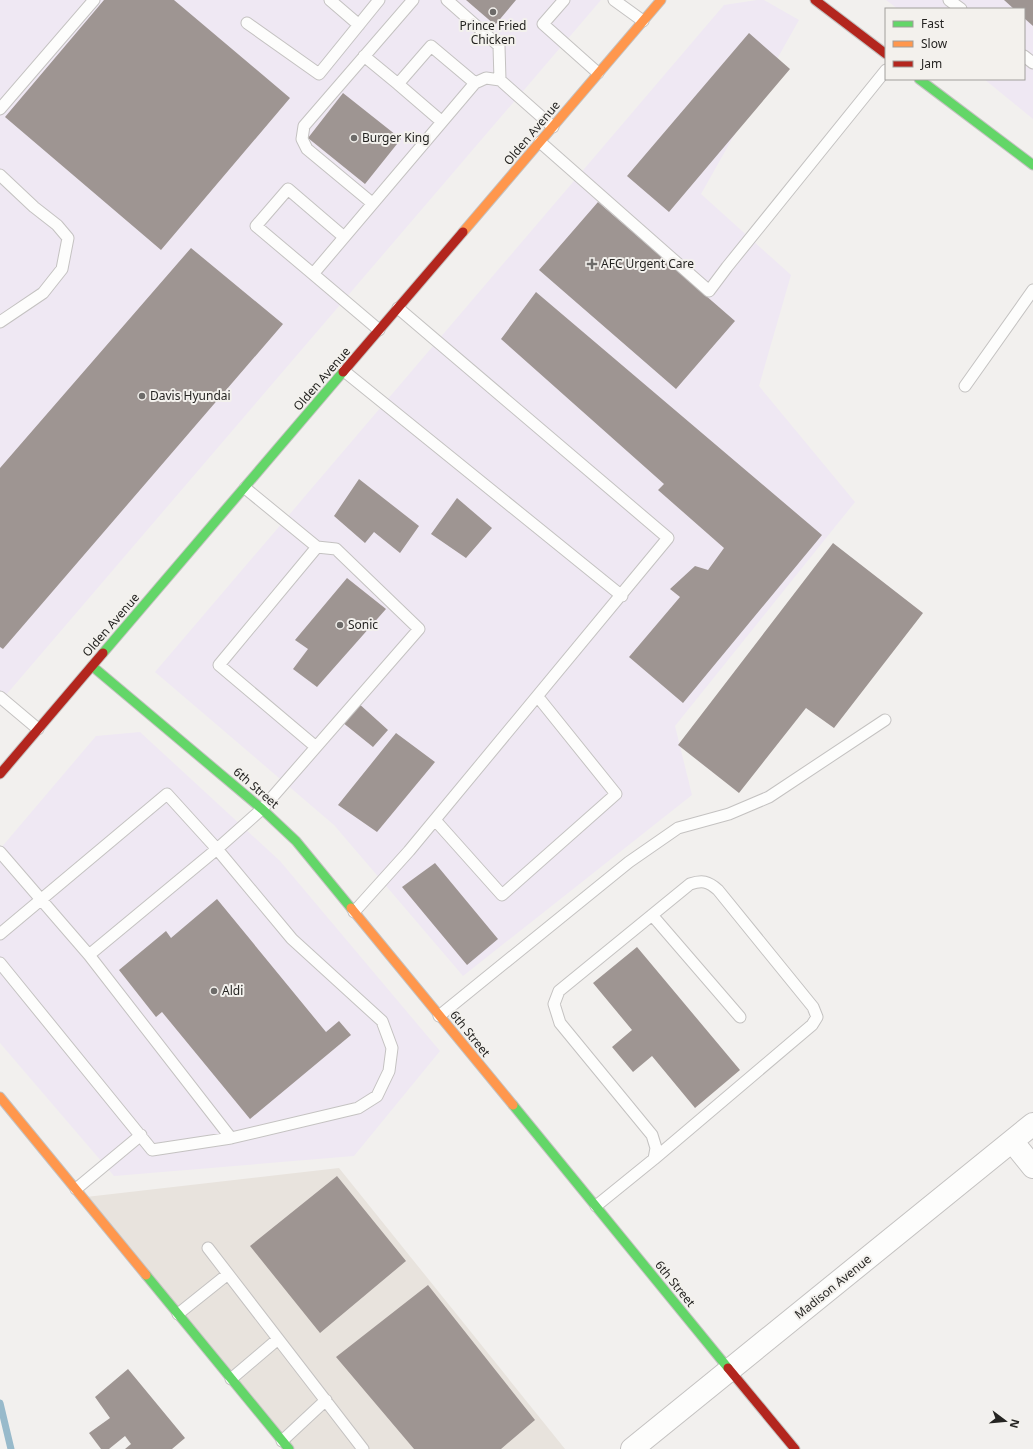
<svg xmlns="http://www.w3.org/2000/svg" width="1033" height="1449" font-family="'Noto Sans',sans-serif">
<style>
.commercial{fill:#efe8f3}
.built{fill:#e8e3dd}
.lines{fill:none;stroke-linecap:round;stroke-linejoin:round}
.stream{stroke:#98bacb;stroke-width:7}
.building{fill:#9e9592}
.lane-casing{stroke:#c4c2c1;stroke-width:13}
.street-casing{stroke:#c4c2c1;stroke-width:24}
.fast-casing{stroke:#c4c2c1;stroke-width:11}
.slow-casing{stroke:#c4c2c1;stroke-width:11}
.jam-casing{stroke:#c4c2c1;stroke-width:11}
.lane{stroke:#fdfdfc;stroke-width:11}
.street{stroke:#fdfdfc;stroke-width:22}
.fast{stroke:#63d668;stroke-width:9}
.slow{stroke:#ff974d;stroke-width:9}
.jam{stroke:#b3261e;stroke-width:9}
.poi-dot{fill:#6d6b69;stroke:#f3f1ed;stroke-width:1.5}
.labels{text-anchor:middle;stroke-width:4;stroke-linejoin:round;paint-order:stroke}
.poi-label{font-size:12px;fill:#252422;stroke:#f3f1ed;text-anchor:start}
.street-label{font-size:12px;fill:#252422;stroke:#f3f1ed}
</style>
<rect width="100%" height="100%" fill="#f2f0ee"/>
<path class="commercial" d="M0,0H601L0,702Z
M757,0H764L799,20L701,194L791,275L759,386L855,502L675,726L692,795L463,976L334,825L155,672L724,5Z
M886,0H1033V119L984,79H1024V9H898Z
M140,732L280,861L440,1051L354,1156L114,1176L0,1043V849L96,736Z"/>
<path class="built" d="M339,1168L565,1449H292L86,1197Z"/>
<g class="lines">
<path class="stream" d="M0,1403L11,1449"/>
</g>
<path class="building" d="M104,0H174L290,98L161,250L5,117Z
M466,0H516L495,25Z
M1004,0H1033V26L1024,18V9H1014Z
M749,33L790,69L669,212L627,176Z
M343,93L401,139L365,184L308,138Z
M598,202L735,321L676,389L539,270Z
M191,248L283,324L3,649L0,647V468Z
M536,292L822,535L683,703L629,657L680,597L670,589L695,566L708,570L724,548L658,490L664,484L501,339Z
M359,479L419,526L400,553L374,532L365,543L334,516Z
M457,498L492,528L466,558L431,534Z
M833,543L923,613L834,728L806,708L739,793L678,745Z
M347,578L386,609L317,687L293,669L308,649L295,640Z
M357,702L388,730L373,747L342,722Z
M396,733L435,762L377,832L338,805Z
M435,863L498,939L467,965L402,887Z
M217,899L326,1032L339,1021L351,1035L250,1119L162,1012L156,1017L119,970L166,931L171,938Z
M637,947L740,1070L695,1108L652,1056L633,1072L612,1047L632,1030L593,983Z
M337,1176L406,1261L320,1333L250,1246Z
M428,1285L535,1420L501,1449H414L336,1357Z
M128,1369L185,1438L172,1449H125L131,1444L125,1436L109,1449H101L89,1433L110,1418L95,1397Z"/>
<g class="lines">
<g class="lane-casing">
<path id="lane" d="M330,0L359,25
M447,0L499,46L500,80
M564,0L543,24L598,73
M614,0L643,21
M949,0L961,9
M247,23L319,74L379,0
M364,56L398,84
M1024,56L1033,63
M0,109L94,0
M441,121L398,84L431,46L475,83
M540,142L709,291L727,267L886,70
M0,175L34,207L57,225L68,238L62,269L43,293L0,322
M372,203L307,149L302,139L304,126L413,0
M313,274L256,226L288,189L344,237
M379,330L313,274L475,83L486,78L500,80L553,127
M344,371L622,596
M965,386L1033,290
M0,697L38,729
M316,747L219,665L317,547
M435,820L502,895L616,794L538,697
M0,852L89,955L231,1138
M354,912L409,851L668,538L398,308
M652,915L740,1017
M0,934L167,794L217,849L292,939L382,1021L392,1048L389,1071L377,1096L358,1108L231,1138L152,1150L0,963
M89,955L217,849L262,809L419,629L336,549L317,547L245,488
M439,1016L629,862L678,828L729,814L769,797L885,720
M76,1189L141,1135
M596,1206L654,1159L656,1148L652,1135L560,1023L554,1004L559,991L690,884C702,880 708,881 718,890L813,1007L817,1017L812,1025L654,1159
M208,1248L363,1449
M178,1314L228,1274
M231,1379L278,1339
M282,1441L326,1400"/>
</g>
<g class="street-casing">
<path id="street" d="M1012,1141L1033,1167
M632,1449L1033,1124"/>
</g>
<g class="fast-casing">
<path id="fast" d="M919,79L1033,165
M103,653L343,372
M92,666L262,809L296,841L351,908
M513,1105L728,1368
M146,1275L289,1449"/>
</g>
<g class="slow-casing">
<path id="slow" d="M463,232L661,0
M351,908L513,1105
M0,1097L146,1275"/>
</g>
<g class="jam-casing">
<path id="jam" d="M815,0L886,54
M343,372L463,232
M0,774L103,653
M728,1368L795,1449"/>
</g>
<use href="#lane" class="lane"/>
<use href="#street" class="street"/>
<use href="#fast" class="fast"/>
<use href="#slow" class="slow"/>
<use href="#jam" class="jam"/>
</g>
<g class="poi-dot">
<circle cx="493" cy="12" r="4"/>
<circle cx="354" cy="138" r="4"/>
<path d="M590 258h4v4h4v4h-4v4h-4v-4h-4v-4h4z"/>
<circle cx="142" cy="396" r="4"/>
<circle cx="340" cy="625" r="4"/>
<circle cx="214" cy="991" r="4"/>
</g>
<g class="labels">
<g class="poi-label">
<text x="493" y="30" text-anchor="middle">Prince Fried<tspan x="493" dy="14">Chicken</tspan></text>
<text x="362" y="142">Burger King</text>
<text x="601" y="268">AFC Urgent Care</text>
<text x="150" y="400">Davis Hyundai</text>
<text x="348" y="629">Sonic</text>
<text x="222" y="995">Aldi</text>
</g>
<g class="street-label">
<text transform="translate(532 133) rotate(-50)" y="4">Olden Avenue</text>
<text transform="translate(322 379) rotate(-49)" y="4">Olden Avenue</text>
<text transform="translate(111 625) rotate(-49)" y="4">Olden Avenue</text>
<text transform="translate(256 788) rotate(41)" y="4">6th Street</text>
<text transform="translate(470 1034) rotate(51)" y="4">6th Street</text>
<text transform="translate(675 1284) rotate(51)" y="4">6th Street</text>
<text transform="translate(833 1287) rotate(-39)" y="4">Madison Avenue</text>
</g>
</g>
<rect x="885" y="8" width="140" height="72" fill="#f3f1ed" stroke="#a19f9c"/>
<rect x="893" y="21" width="20" height="6" fill="#63d668" stroke="#a19f9c"/>
<text x="921" y="28" font-size="12" fill="#252422">Fast</text>
<rect x="893" y="41" width="20" height="6" fill="#ff974d" stroke="#a19f9c"/>
<text x="921" y="48" font-size="12" fill="#252422">Slow</text>
<rect x="893" y="61" width="20" height="6" fill="#b3261e" stroke="#a19f9c"/>
<text x="921" y="68" font-size="12" fill="#252422">Jam</text>
<g transform="translate(1005 1421) rotate(106)" stroke="#f3f1ed" stroke-width="3" paint-order="stroke">
<path d="M0-3L7 15L0 10L-7 15Z" fill="#252422"/>
<text y="-6" font-size="11" font-weight="bold" text-anchor="middle" fill="#252422">N</text>
</g>
</svg>
